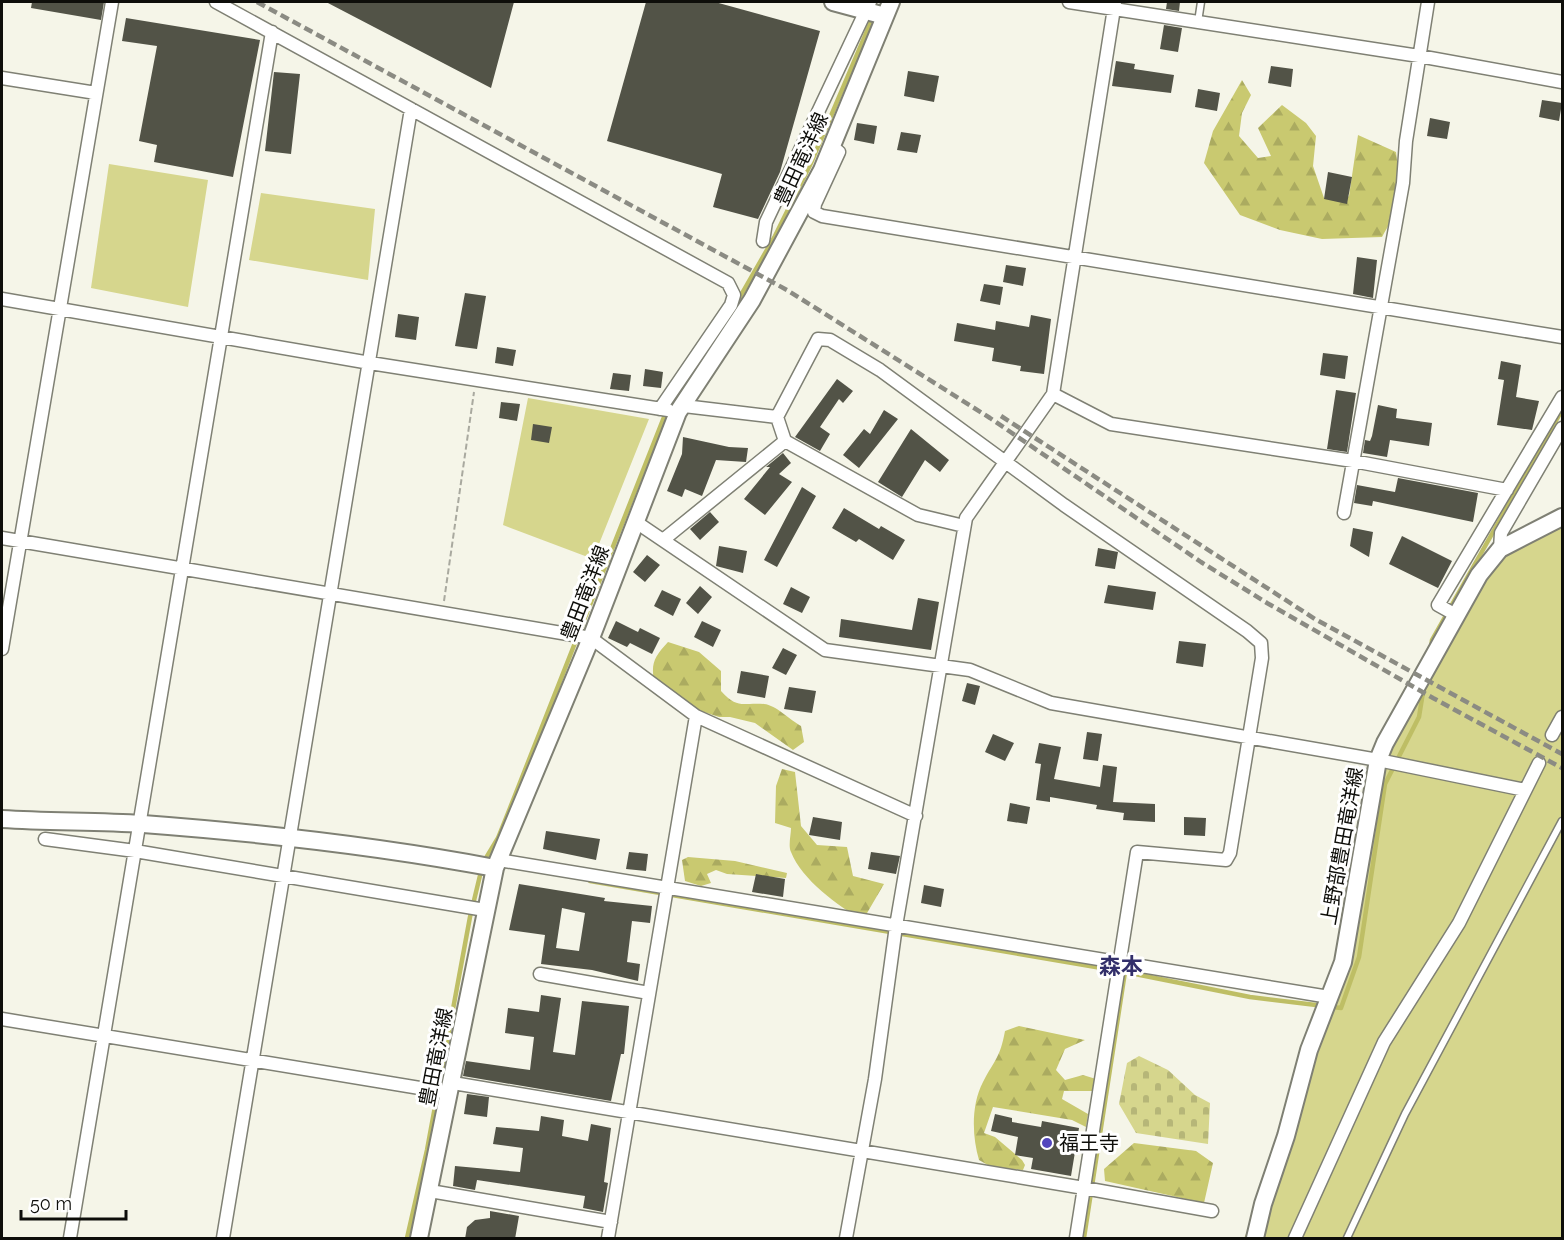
<svg xmlns="http://www.w3.org/2000/svg" width="1564" height="1240" font-family="Raleway,'Noto Sans JP',sans-serif">
<style>
.green{fill:#d6d68d}
.forest{fill:url(#forest-firs)}
.cemetery{fill:url(#cemetery-stones)}
.lines{fill:none;stroke-linecap:round;stroke-linejoin:round}
.stream{stroke:#bebe65;stroke-width:4.5}
.building{fill:#525347;fill-rule:evenodd}
.lane-casing{stroke:#7f8074;stroke-width:9}
.street-casing{stroke:#7f8074;stroke-width:15}
.secondary-casing{stroke:#7f8074;stroke-width:20}
.path{stroke:#a9a99f;stroke-width:2;stroke-dasharray:6 3;stroke-linecap:butt}
.lane{stroke:#fff;stroke-width:6}
.street{stroke:#fff;stroke-width:12}
.secondary{stroke:#fff;stroke-width:16}
.rail{stroke:#8b8b83;stroke-width:4.5;stroke-dasharray:9 4.5;stroke-linecap:butt}
.poi-dot{fill:#5346bd;stroke:#fff;stroke-width:2}
.labels{text-anchor:middle;stroke-width:6;stroke-linejoin:round;paint-order:stroke}
.street-label{font-size:20px;fill:#0e0e0a;stroke:#fff}
.poi-label{font-size:20px;fill:#0e0e0a;stroke:#fff;text-anchor:start}
.quarter-label{font-size:22px;font-weight:bold;fill:#322f6a;stroke:#fff}
</style>
<defs>
<pattern id="forest-firs" width="22" height="20" patternUnits="userSpaceOnUse" patternTransform="scale(1.5)"><rect width="22" height="20" fill="#c9c970"/><path d="M5 1l3.5 6h-7zM16 11l3.5 6h-7z" fill="#abab60"/></pattern>
<pattern id="cemetery-stones" width="16" height="16" patternUnits="userSpaceOnUse" patternTransform="scale(1.5)"><rect width="16" height="16" fill="#d6d68d"/><path d="M2 7V4a2 2 0 0 1 4 0v3zM10 15v-3a2 2 0 0 1 4 0v3z" fill="#b6b678"/></pattern>
</defs>
<rect width="100%" height="100%" fill="#f5f5e8"/>
<path class="green" d="M109,164L208,180L188,307L91,288Z
M261,193L375,209L368,280L249,260Z
M528,398L649,419L593,559L503,525Z
M1562,515V1238H1244L1267,1191L1346,948L1393,729L1507,545Z"/>
<path class="forest" d="M1242,80L1251,95L1242,113L1239,136L1258,158L1271,156L1258,128L1282,105L1306,123L1316,136L1313,166L1324,198L1341,202L1349,196L1358,135L1396,152C1401,193 1404,200 1382,237L1322,239L1280,230L1240,215L1204,163L1213,131Z
M668,642L699,652L721,671V691C738,710 743,702 764,704C776,705 790,720 801,726L804,742L793,750L755,723L730,717H719L701,711L670,696L655,685C650,664 654,657 668,642Z
M782,769L795,772L801,826L817,845L847,847L853,876L884,884L863,920C838,906 802,880 791,852C788,846 791,835 791,828L775,823L776,786Z
M688,857L735,861L787,873L786,878L727,874L716,870L707,874L711,883L701,886L685,881L682,860Z
M1019,1026L1085,1040L1065,1049L1056,1070L1065,1080L1083,1075L1096,1079L1094,1091H1064L1062,1099L1088,1114L1086,1127L1072,1120L993,1107L984,1133L995,1137L1022,1160L1025,1165L1023,1170L993,1168L979,1160C972,1136 971,1105 983,1082C995,1059 1000,1058 1005,1031Z
M1134,1143L1196,1151L1213,1163L1204,1203L1105,1181L1104,1169Z"/>
<path class="cemetery" d="M1139,1056L1168,1070L1195,1095L1210,1103L1208,1144L1136,1133L1119,1104L1127,1063Z"/>
<g class="lines">
<path class="stream" d="M737,302L775,236L811,163L873,17
M1431,648L1432,640L1562,410
M590,881L1125,972L1250,997L1341,1008L1359,957L1385,784L1419,717L1424,686
M407,1238L427,1150L470,917L483,863L498,838L510,808L666,412
M1084,1238L1125,972"/>
</g>
<path class="building" d="M32,2H104L101,20L31,8Z
M326,2H514L491,88Z
M646,2H715L820,31L780,172L758,219L713,207L722,174L607,141Z
M1167,2H1180L1179,11L1166,9Z
M126,18L260,40L233,177L154,162L157,145L139,141L157,46L122,41Z
M1164,25L1182,28L1178,52L1160,49Z
M1116,61L1135,64L1134,69L1174,75L1171,93L1112,86Z
M1271,66L1293,69L1291,87L1268,83Z
M908,71L939,76L934,102L904,96Z
M274,72L300,74L291,154L265,151Z
M1198,89L1220,93L1217,111L1195,107Z
M1542,100L1562,103L1559,121L1539,117Z
M1430,118L1450,122L1447,139L1427,136Z
M857,123L877,126L874,144L854,140Z
M901,132L921,135L917,153L897,150Z
M1328,172L1352,177L1347,204L1324,199Z
M1357,257L1377,260L1373,298L1353,294Z
M1006,265L1026,268L1023,286L1003,282Z
M984,284L1003,287L1000,305L980,301Z
M465,293L486,296L477,349L455,346Z
M398,314L419,317L416,340L395,337Z
M1031,315L1051,319L1044,374L1020,371L1021,366L992,361L994,348L954,341L957,323L995,330L996,321L1029,327Z
M497,347L516,350L513,366L495,363Z
M1323,353L1348,356L1345,379L1320,375Z
M1501,361L1521,365L1516,397L1539,401L1532,430L1497,425L1504,380L1498,379Z
M645,369L663,372L661,388L643,386Z
M613,373L631,375L629,391L610,389Z
M837,379L853,391L843,403L839,399L820,427L830,434L820,451L795,437Z
M1336,390L1356,393L1347,452L1327,449Z
M501,402L520,404L517,421L499,418Z
M1378,405L1397,409L1396,418L1432,423L1429,446L1390,440L1387,457L1363,453L1365,440L1370,441L1372,436Z
M884,410L898,419L859,468L843,455L864,429L870,434Z
M533,424L552,427L549,443L531,440Z
M911,429L949,460L940,472L925,460L902,497L878,482Z
M683,437L729,447L748,448L746,462L716,460L702,496L685,489L682,497L667,491L682,454Z
M783,453L791,463L779,474L792,482L765,515L744,499L770,467H766Z
M1398,478L1478,493L1473,522L1373,501L1372,506L1354,503L1357,485L1395,492Z
M802,487L816,496L777,567L764,560Z
M844,508L879,529L881,526L905,540L893,560L859,539L856,542L832,528Z
M710,512L719,522L700,540L690,529Z
M1353,528L1373,532L1369,557L1350,546Z
M1402,536L1452,561L1438,588L1389,564Z
M719,546L747,551L743,573L716,566Z
M1098,548L1118,552L1115,569L1095,566Z
M647,555L660,565L645,582L633,572Z
M1108,585L1156,592L1153,610L1104,603Z
M700,586L712,597L698,614L686,603Z
M791,587L810,597L802,613L783,604Z
M662,590L681,599L673,616L654,606Z
M918,598L939,602L931,650L839,637L841,619L912,630Z
M616,621L638,632L640,628L660,638L652,654L630,643L627,647L608,638Z
M702,621L721,630L713,647L694,637Z
M1179,641L1206,644L1203,667L1176,663Z
M783,648L797,655L786,675L772,668Z
M741,671L769,676L765,698L737,693Z
M967,683L980,686L975,705L962,701Z
M789,687L816,691L812,713L784,709Z
M1087,732L1102,734L1098,761L1083,759Z
M993,734L1014,743L1005,761L985,752Z
M1039,743L1061,747L1054,779L1100,787L1103,765L1117,767L1113,802L1155,804V822L1123,820L1124,813L1096,809L1097,805L1050,797V802L1036,800L1041,764L1035,763Z
M1010,803L1030,807L1027,824L1007,821Z
M813,817L842,822L840,840L809,835Z
M1184,817L1206,818L1205,836L1184,835Z
M546,831L600,839L596,860L543,849Z
M629,852L648,854L646,871L626,869Z
M871,852L900,856L896,874L868,869Z
M756,874L785,879L783,897L752,892Z
M519,884L605,898L604,901L652,906L650,923L632,921L627,962L640,964L638,981L592,970L541,964L545,935L509,930ZM562,908L585,913L579,951L556,948Z
M924,885L944,889L941,907L921,903Z
M541,995L561,998L553,1052L575,1055L582,1001L629,1006L624,1054H621L611,1101L463,1076L466,1061L530,1070L534,1037L505,1033L508,1008L539,1012Z
M467,1094L489,1097L487,1117L464,1114Z
M995,1114L1012,1118V1122L1041,1127L1042,1121L1079,1128L1071,1176L1031,1169L1033,1158L1015,1155L1018,1137L991,1131Z
M541,1116L564,1120L562,1136L588,1141L591,1124L611,1128L604,1182L608,1183L603,1212L583,1208L585,1196L477,1180L475,1190L453,1186L455,1166L520,1172L523,1148L493,1144L496,1127L539,1131Z
M490,1211L519,1216L515,1239H465L467,1227L475,1220L490,1218Z"/>
<g class="lines">
<g class="lane-casing">
<path id="lane" d="M1198,22L1201,2
M1347,1238L1405,1114L1562,821"/>
</g>
<g class="street-casing">
<path id="street" d="M216,2L728,283L734,295L731,305L660,409
M1069,2L1419,56L1562,82
M2,78L96,93
M832,147L839,152L815,204L814,212L822,216L1562,337
M763,241L766,222L870,2
M2,299L370,363L668,410
M1053,394L1111,424L1353,461L1507,490
M684,406L777,417L818,339L830,340L880,370L1064,505L1247,631L1261,643L1262,658L1230,853L1226,860L1137,852L1076,1238
M777,417L785,441L918,515L964,526
M1344,513L1403,183L1406,141L1428,2
M636,522L825,650L970,670L1051,703L1378,760L1525,790
M2,538L591,638L696,716L916,816
M663,540L785,441
M1500,549L1501,533L1562,428
M1456,615L1438,605L1562,397
M2,649L112,2
M1552,735L1562,717
M45,839L135,851L485,910
M499,860L1329,997
M540,974L649,993
M2,1019L450,1093
M453,1083L1084,1188L1212,1211
M430,1191L611,1222
M70,1238L272,32
M223,1238L411,109
M608,1238L696,716
M846,1238L875,1079L896,926L966,518L1053,394L1115,2
M1295,1238L1384,1042L1459,923L1539,763"/>
</g>
<g class="secondary-casing">
<path id="secondary" d="M833,2L885,16
M2,819C49,822 96,821 143,824C262,833 378,846 495,868
M419,1238L495,868L591,638L678,412L752,300L822,170L891,2
M1255,1238L1263,1204L1286,1136L1309,1050L1343,962L1378,760L1385,743L1479,575L1500,549L1562,517"/>
</g>
<path class="path" d="M444,601L474,392"/>
<use href="#lane" class="lane"/>
<use href="#street" class="street"/>
<use href="#secondary" class="secondary"/>
<path class="rail" d="M257,2L787,290L990,418L1201,562L1267,603L1433,698L1562,768
M1001,416L1315,619L1562,754"/>
</g>
<circle class="poi-dot" cx="1047" cy="1143" r="6"/>
<g class="labels">
<g class="street-label">
<text transform="translate(801 159) rotate(-65)" y="7">豊田竜洋線</text>
<text transform="translate(585 593) rotate(-69)" y="7">豊田竜洋線</text>
<text transform="translate(1342 846) rotate(-80)" y="7">上野部豊田竜洋線</text>
<text transform="translate(436 1057) rotate(-79)" y="7">豊田竜洋線</text>
</g>
<g class="poi-label">
<text x="1059" y="1150">福王寺</text>
</g>
<g class="quarter-label">
<text x="1121" y="974">森本</text>
</g>
</g>
<rect width="1564" height="1240" fill="none" stroke="#0e0e0a" stroke-width="6"/>
<path d="M21 1210v9h105v-9" fill="none" stroke="#0e0e0a" stroke-width="3"/>
<text x="30" y="1210" font-size="18" fill="#0e0e0a" stroke="#ffffff" stroke-width="4.5" paint-order="stroke">50 m</text>
</svg>
